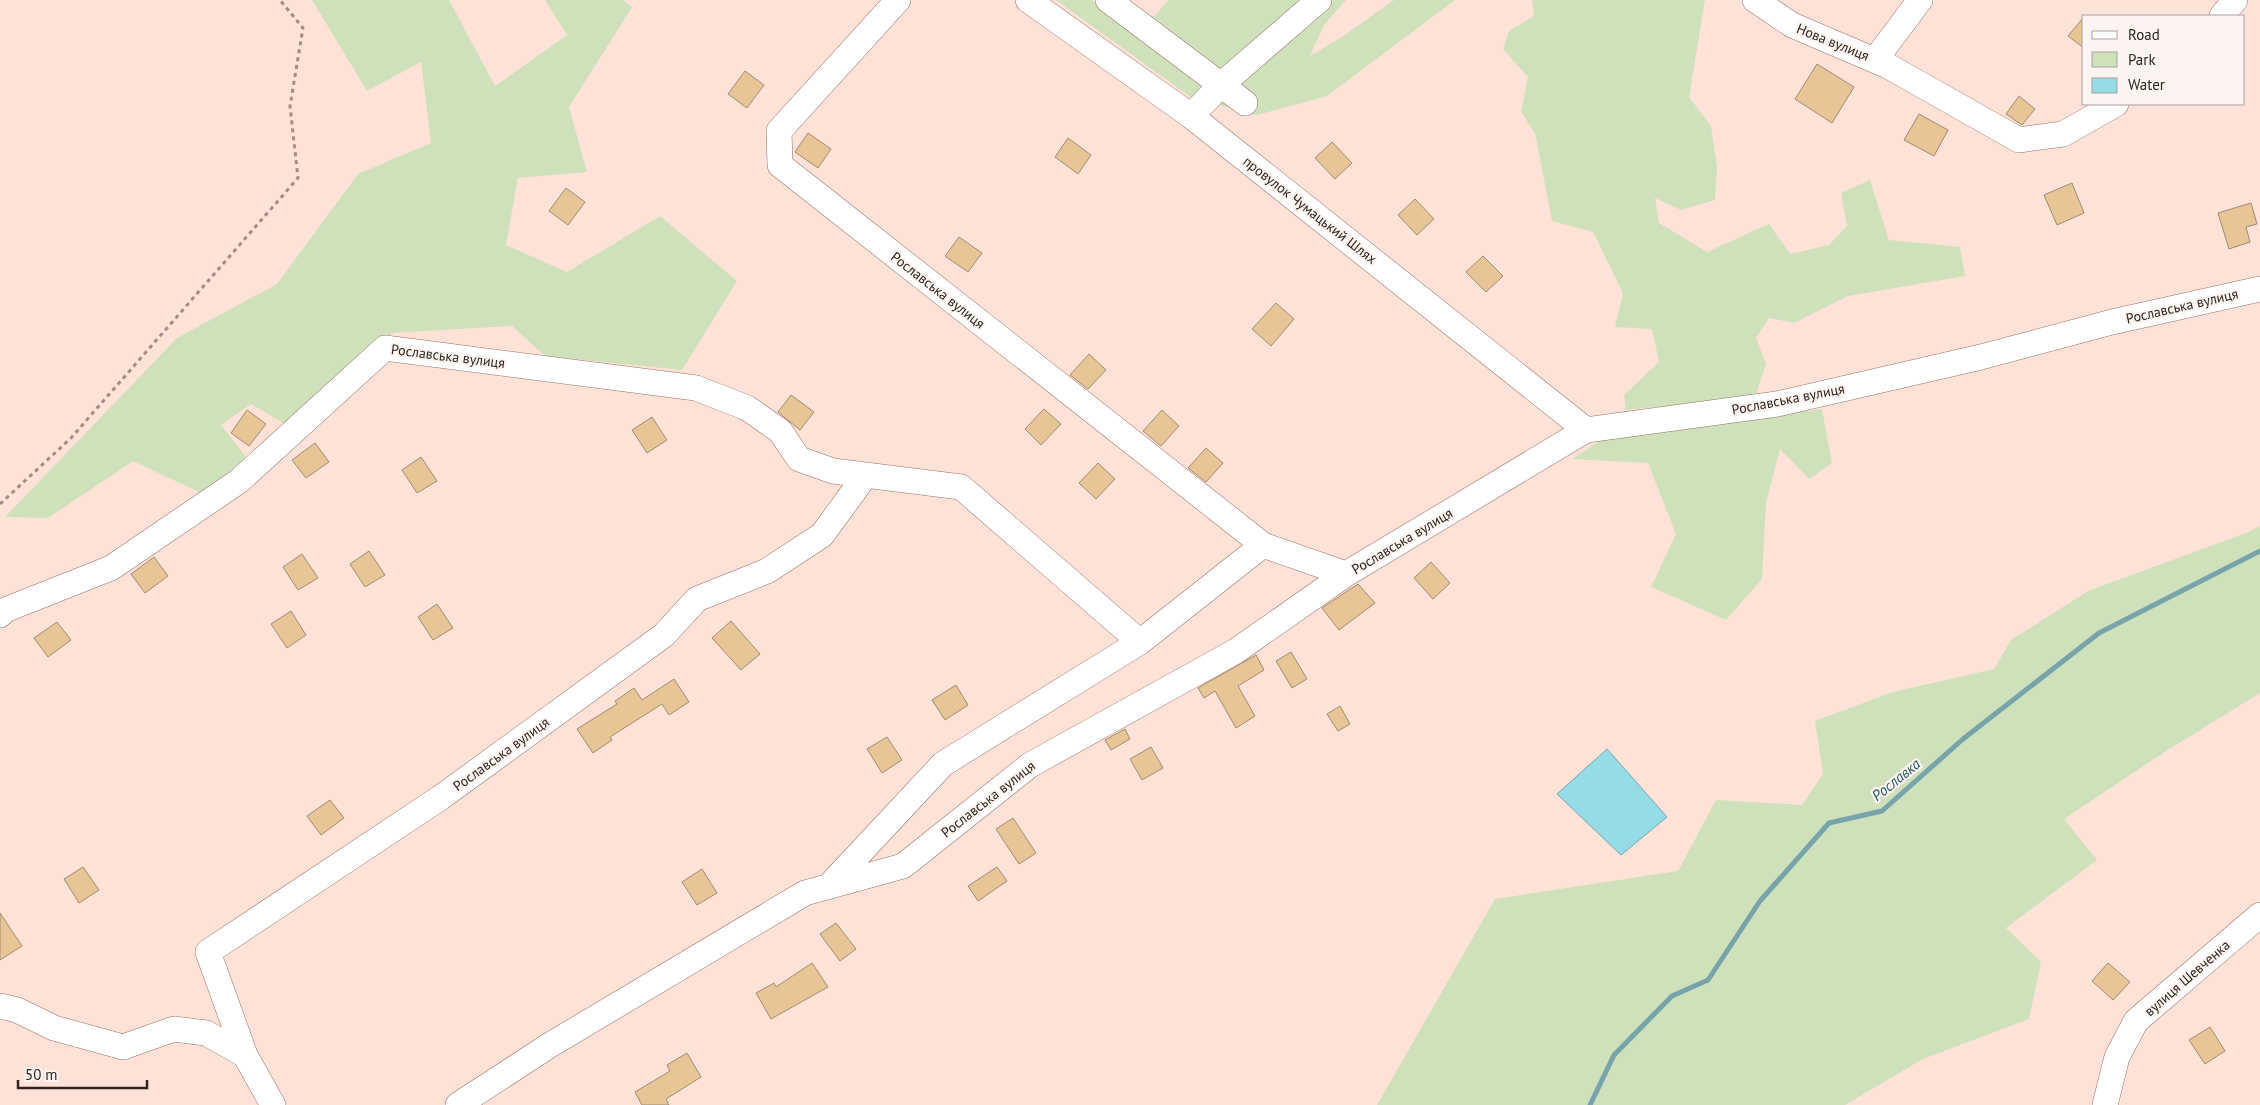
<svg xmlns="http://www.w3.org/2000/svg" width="2260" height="1105" font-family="'PT Sans',sans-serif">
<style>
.green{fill:#cfe1bb}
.water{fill:#96dce7;stroke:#77a4ab}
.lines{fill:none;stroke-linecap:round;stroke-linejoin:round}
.stream{stroke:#77a4ab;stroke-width:5}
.building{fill:#e8c597;stroke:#9f8b71}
.minor-casing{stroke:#927266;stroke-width:26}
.path{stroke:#a28c84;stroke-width:3;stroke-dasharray:4 4;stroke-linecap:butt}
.minor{stroke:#fff;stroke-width:25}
.labels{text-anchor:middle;stroke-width:4.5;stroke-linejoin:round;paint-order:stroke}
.street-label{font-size:14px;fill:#30231e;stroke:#fcf4f1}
.water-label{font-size:15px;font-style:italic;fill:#225c64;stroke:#fcf4f1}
</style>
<rect width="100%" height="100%" fill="#ffe2d7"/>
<path class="green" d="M312,0H449L495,86L567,35L545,0H623L632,7L569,107L587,172L518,178L506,245L567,272L660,216L737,281L682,370L545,356L512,326L392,333L285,424L251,404L221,425L246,457L203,494L133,461L48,518L5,517L177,338L277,284L358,174L431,143L421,62L367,91Z
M1056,0H1092L1101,7L1155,16L1168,0H1346L1324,25L1310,56L1342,37L1394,0H1455L1327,96L1257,115L1192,98Z
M1532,0H1705L1689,97L1711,126L1717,167L1715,200L1681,210L1655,198L1659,223L1707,252L1769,224L1790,254L1829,245L1847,226L1841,193L1870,180L1889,240L1960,247L1965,276L1848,296L1794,323L1769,318L1756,338L1766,364L1755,397L1626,410L1624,395L1659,362L1652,329L1615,327L1623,293L1593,232L1552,221L1535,133L1521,112L1528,77L1503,49L1509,31L1534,16Z
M1822,409L1832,463L1809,479L1780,449L1766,503L1762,579L1726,620L1651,587L1676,534L1648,463L1572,459L1601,440Z
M2260,526V693L2163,753L2064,819L2097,860L2006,928L2041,962L2029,1019L1923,1059L1845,1105H1377L1495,899L1678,871L1716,800L1802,805L1823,774L1815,721L1893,692L1994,669L2011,640L2088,591L2246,533Z"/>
<path class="water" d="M1607,749L1667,817L1621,855L1557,794Z"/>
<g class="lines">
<path class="stream" d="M1590,1105L1614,1055L1672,996L1708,980L1760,901L1829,823L1882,811L1963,739L2099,633L2260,551"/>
</g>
<path class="building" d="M2084,17V48L2068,36Z
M1817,64L1854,87L1832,123L1795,99Z
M745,71L764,85L747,108L728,94Z
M2019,96L2035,109L2022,125L2006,114Z
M1919,114L1948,130L1934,156L1904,140Z
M808,133L831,149L818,168L795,152Z
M1068,138L1091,155L1078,174L1055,157Z
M1332,142L1352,163L1335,179L1315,158Z
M2072,183L2084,213L2057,225L2044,195Z
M566,188L585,202L568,225L549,211Z
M1415,199L1434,219L1417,235L1398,215Z
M2251,203L2257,224L2246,227L2250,242L2229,249L2218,213Z
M959,237L982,253L968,272L945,256Z
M1483,256L1503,276L1486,292L1466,272Z
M1276,303L1294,319L1271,346L1252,329Z
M1089,354L1106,370L1088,389L1070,375Z
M791,395L814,412L800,430L778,412Z
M1044,409L1061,424L1041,445L1025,429Z
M247,410L266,424L249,446L231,433Z
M1162,410L1179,426L1161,446L1143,431Z
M652,417L667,440L647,453L632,430Z
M315,443L329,462L306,478L292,460Z
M1206,448L1223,463L1206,482L1188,468Z
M421,457L437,481L417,493L402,470Z
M1098,463L1115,479L1096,499L1079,483Z
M369,551L385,575L365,587L350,564Z
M302,554L318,578L298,590L283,567Z
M154,557L168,576L145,593L131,574Z
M1431,562L1450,583L1433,599L1414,578Z
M1358,584L1375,603L1339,630L1322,608Z
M437,604L453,628L433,640L418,617Z
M291,611L306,635L287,648L271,624Z
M731,621L760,654L741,670L712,638Z
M57,622L71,640L48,657L34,638Z
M1291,652L1307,679L1292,688L1276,661Z
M1256,655L1264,670L1238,686L1255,716L1236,728L1215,691L1204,698L1198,688Z
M674,679L689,702L669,715L662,704L610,737L612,740L593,753L577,729L617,704L615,701L634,688L642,700Z
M956,685L968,705L945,720L932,700Z
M1340,706L1350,724L1338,731L1327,714Z
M1125,729L1130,739L1111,750L1105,740Z
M887,737L902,760L882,773L867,749Z
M1151,747L1163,768L1142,780L1130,759Z
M330,800L344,818L321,835L307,816Z
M1013,818L1036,853L1019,864L996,829Z
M83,867L99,890L79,903L64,879Z
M997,867L1007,881L978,901L968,886Z
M702,869L717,893L697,905L682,882Z
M0,913L22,946L0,960Z
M836,923L856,949L840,961L820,934Z
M812,963L828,987L771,1019L756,993L774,983L776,987Z
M2108,963L2130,982L2113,1000L2092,981Z
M2210,1027L2225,1051L2205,1064L2189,1040Z
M687,1053L701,1077L666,1099L669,1105H642L635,1092L670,1071L667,1065Z"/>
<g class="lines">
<g class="minor-casing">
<path id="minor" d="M898,0L779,131L780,165L1263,545L1346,574
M1028,0L1191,116L1586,430
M1108,0L1245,103
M1755,0L1792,25L1888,66L2019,140L2063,134L2116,104
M2222,16L2235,0
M1875,60L1920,0
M1191,116L1221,85L1319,0
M0,615L5,610L111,568L239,481L385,348L696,388L747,408L780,431L799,459L833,471L961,487L1140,642
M829,886L943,764L1140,642L1263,545
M0,1006L17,1010L54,1028L123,1047L174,1029L206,1033L245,1055L273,1105
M245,1055L208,952L440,798L664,635L697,599L767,571L822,535L865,476
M458,1105L550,1045L805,893L903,866L1030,765L1236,651L1346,574L1586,430L1777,404L1981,357L2112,322L2260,289
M2105,1105L2117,1057L2136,1021L2260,915"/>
</g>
<path class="path" d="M0,504L71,438L298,178L290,106L303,28L280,0"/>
<use href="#minor" class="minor"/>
</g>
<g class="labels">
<g class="street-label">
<text transform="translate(1833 42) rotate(22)" y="5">Нова вулиця</text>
<text transform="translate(1310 210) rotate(38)" y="5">провулок Чумацький Шлях</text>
<text transform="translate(938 290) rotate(38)" y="5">Рославська вулиця</text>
<text transform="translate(2182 306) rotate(-13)" y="5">Рославська вулиця</text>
<text transform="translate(448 356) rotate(7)" y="5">Рославська вулиця</text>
<text transform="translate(1788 399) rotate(-11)" y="5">Рославська вулиця</text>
<text transform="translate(1402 541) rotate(-31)" y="5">Рославська вулиця</text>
<text transform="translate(501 754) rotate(-36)" y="5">Рославська вулиця</text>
<text transform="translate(988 799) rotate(-38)" y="5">Рославська вулиця</text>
<text transform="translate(2187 978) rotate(-41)" y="5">вулиця Шевченка</text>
</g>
<g class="water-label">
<text transform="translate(1896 780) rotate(-39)" y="5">Рославка</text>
</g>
</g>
<rect x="2082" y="15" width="162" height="90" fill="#fcf4f1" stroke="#aaa09d"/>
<rect x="2092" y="31" width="25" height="8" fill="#ffffff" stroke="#aaa09d"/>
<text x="2128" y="40" font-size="15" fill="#30231e">Road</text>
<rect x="2092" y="52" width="25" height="15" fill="#cfe1bb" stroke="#aaa09d"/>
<text x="2128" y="65" font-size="15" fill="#30231e">Park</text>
<rect x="2092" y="78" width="25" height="15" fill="#96dce7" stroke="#aaa09d"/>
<text x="2128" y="90" font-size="15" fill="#30231e">Water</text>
<path d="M18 1080v8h129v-8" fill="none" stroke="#30231e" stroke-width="2.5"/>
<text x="25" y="1080" font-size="15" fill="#30231e" stroke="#fcf4f1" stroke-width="4" paint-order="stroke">50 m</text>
</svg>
